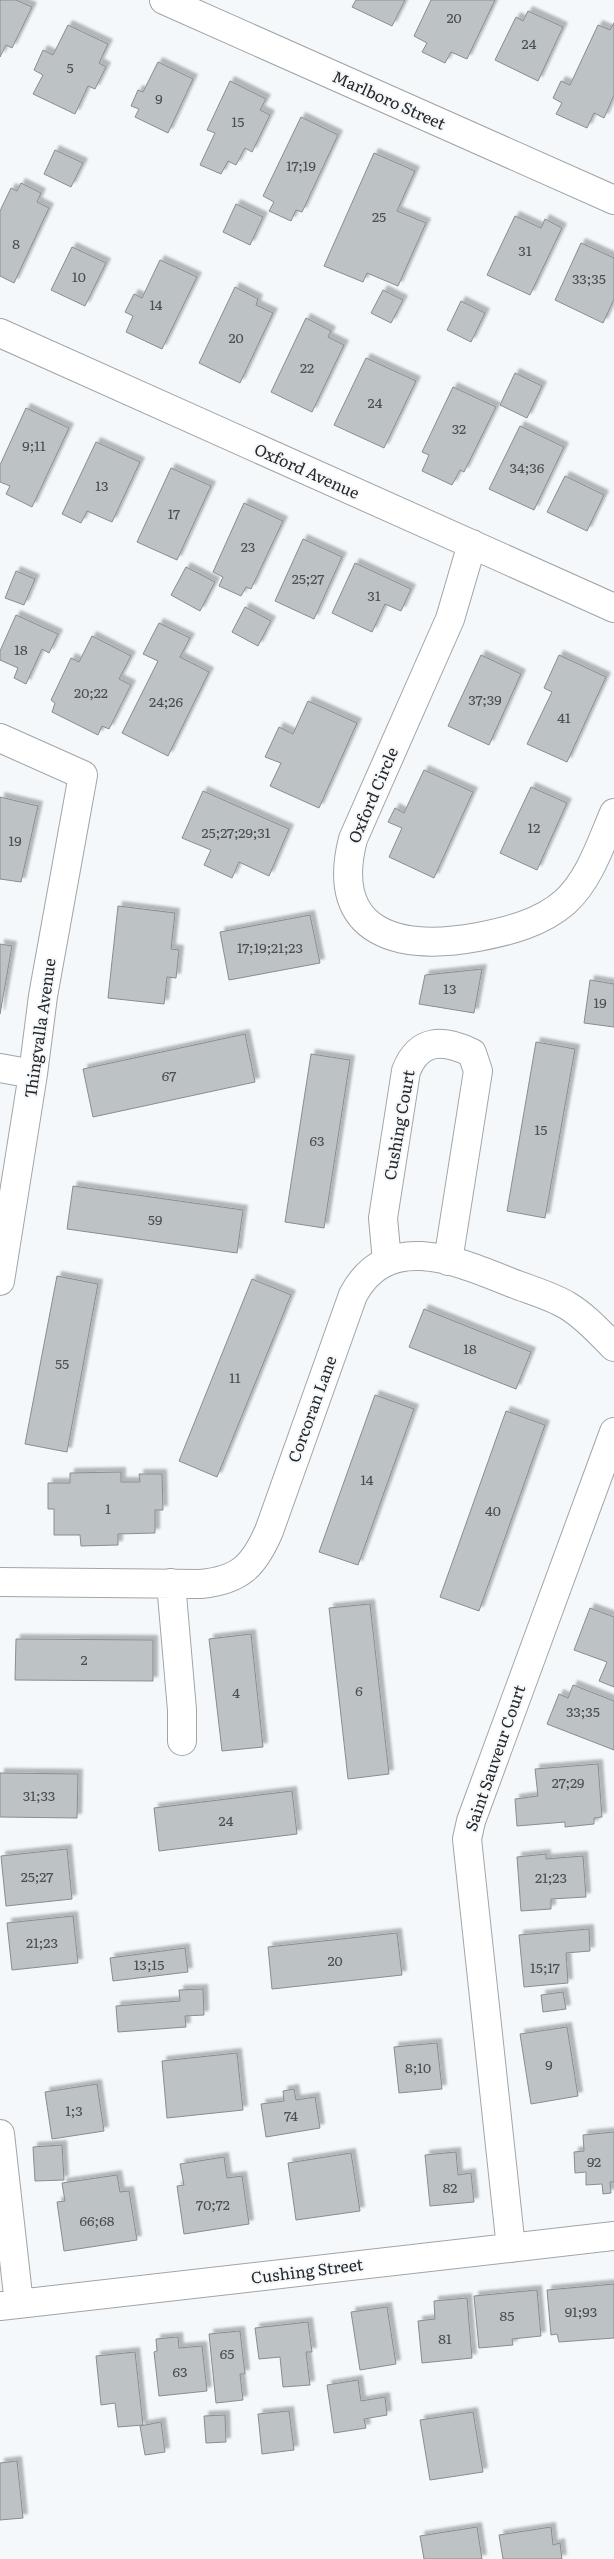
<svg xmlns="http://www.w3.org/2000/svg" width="614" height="2559" font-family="Literata,serif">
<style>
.building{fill:#bdc2c4;stroke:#898d8f;filter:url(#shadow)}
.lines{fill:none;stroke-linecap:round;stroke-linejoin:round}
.minor-casing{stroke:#a0a5a7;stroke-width:30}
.minor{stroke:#fff;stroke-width:28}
.labels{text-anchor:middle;stroke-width:4;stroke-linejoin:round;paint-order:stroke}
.number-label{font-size:14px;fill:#4c4e50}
.street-label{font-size:16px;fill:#262829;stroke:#f4f8fb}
</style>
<defs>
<filter id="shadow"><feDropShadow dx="4.5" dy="-4.5" stdDeviation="1" flood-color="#0004"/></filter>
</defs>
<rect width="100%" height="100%" fill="#f4f8fb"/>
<path class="building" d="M0,0H16L32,7L12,48L6,45L0,57Z
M356,0H405L392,26L352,7Z
M431,0H495L467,59L451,52L445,63L422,52L427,43L414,36Z
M528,11L563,27L538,81L495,60L516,17L523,21Z
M614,23V95L604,118L594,113L587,128L556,114L562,103L553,98L561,81L570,85L598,25L610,30Z
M68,25L108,44L99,63L106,67L95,89L88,86L75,114L33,94L43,75L34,70L43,50L53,55Z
M158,62L193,79L168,133L135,117L139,109L131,106L138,90L143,92Z
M230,81L266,99L260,110L270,115L252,152L245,148L236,165L228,161L221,174L200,165L215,133L207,130Z
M301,117L338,135L302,212L296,210L291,221L269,211L274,202L263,196Z
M55,150L83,163L71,187L44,174Z
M374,153L415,171L397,211L426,223L398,286L367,273L363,282L324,266Z
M21,183L41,193L37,202L49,208L14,283L0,276V211L11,188L17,191Z
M236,204L263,217L250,245L223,232Z
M515,216L541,228L545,219L562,228L530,295L487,275Z
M581,243L614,258V299L603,323L555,300Z
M72,247L106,263L85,306L51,290Z
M160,260L197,277L162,349L126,332L133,316L125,312L134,294L142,298Z
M235,287L258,299L256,305L273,313L240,383L199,363Z
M383,290L403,300L391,323L371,313Z
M461,301L485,313L471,342L447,330Z
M306,318L331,331L328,337L344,345L312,412L271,392Z
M366,358L416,381L384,448L334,425Z
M515,373L542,386L527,418L500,405Z
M453,387L496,407L464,472L460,470L452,485L422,471L429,455L422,452Z
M26,408L69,428L32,507L6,494L10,486L0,482V465Z
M520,426L564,447L534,510L489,489Z
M96,442L140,462L112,522L87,511L81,523L62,514Z
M171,468L211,486L177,560L137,542Z
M565,476L604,495L587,531L547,512Z
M244,503L283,521L251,589L246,587L241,596L219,586L223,577L213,572Z
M303,539L342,557L314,619L275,601Z
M355,563L411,589L401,611L385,604L372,632L332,613Z
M186,567L215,582L200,611L171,595Z
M16,571L35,579L24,605L5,598Z
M245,607L271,621L258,646L232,632Z
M16,615L58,634L49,653L42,649L26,684L14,678L18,668L0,660V651Z
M159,623L190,638L180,657L209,672L168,756L122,733L158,661L143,654Z
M92,636L131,656L119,679L131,685L109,729L102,726L98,735L52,712L55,703L51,700L71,658L79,662Z
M481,655L521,674L489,745L448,726Z
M559,655L606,677L567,762L527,744L552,692L544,688Z
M308,701L357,723L319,808L270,786L281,763L265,757L279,727L293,734Z
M424,770L473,792L434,878L389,857L402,828L388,822L395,808L404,813Z
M531,787L567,803L537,870L500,853Z
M203,791L289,829L269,876L239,862L232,878L204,865L211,850L182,838Z
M0,797L38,806L21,882L0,879Z
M118,906L175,913L171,949L179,950L176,978L167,977L164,1004L108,998Z
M310,915L320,963L229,980L220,932Z
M0,944L12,946L0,1014Z
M482,969L474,1013L419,1004L425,975Z
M590,980L614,984V1027L584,1023Z
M245,1034L255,1082L93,1117L83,1069Z
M536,1042L575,1049L545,1218L507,1211Z
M311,1054L350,1060L324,1228L285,1222Z
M73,1186L243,1210L237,1253L67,1229Z
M57,1276L98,1284L67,1452L25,1444Z
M252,1279L291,1295L217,1477L179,1461Z
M424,1309L531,1352L516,1389L409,1347Z
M375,1395L414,1409L358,1565L319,1552Z
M506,1411L545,1425L479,1611L440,1597Z
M121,1472V1482H140L139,1474H162L163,1510H155V1533L118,1534V1545L81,1546L80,1535H54V1509H48V1483H70V1473Z
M370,1604L389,1774L348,1779L329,1608Z
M590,1608L614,1617V1687L599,1681L607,1662L574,1650Z
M251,1634L263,1747L222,1751L209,1639Z
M16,1639L153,1640V1681L15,1680Z
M573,1685L614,1701V1750L547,1724L559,1694L568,1698Z
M598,1764L602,1817L594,1818V1824L565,1827V1822L517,1826L515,1799L538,1796L535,1769Z
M0,1773L78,1774L77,1818L0,1817Z
M292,1791L297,1834L159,1851L154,1808Z
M67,1849L72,1899L6,1906L1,1856Z
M546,1854V1859L583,1856L586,1897L551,1899V1909L521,1911L517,1857Z
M73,1916L78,1963L12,1970L7,1923Z
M589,1929L590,1951L566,1953L568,1983L524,1987L519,1935Z
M397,1933L402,1975L272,1989L268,1947Z
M185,1948L188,1972L113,1981L110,1958Z
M203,1989L204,2015L185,2016L186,2027L118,2032L116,2006L180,2001L179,1990Z
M563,1992L566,2009L543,2012L541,1995Z
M567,2027L578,2096L531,2104L520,2034Z
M437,2043L442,2089L399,2093L394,2047Z
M237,2053L243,2110L167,2118L162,2061Z
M97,2084L104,2131L52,2139L45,2092Z
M294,2089L296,2100L315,2097L320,2128L266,2137L261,2104L284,2101L283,2091Z
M614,2132V2182H610L611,2193L603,2194L602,2184L586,2185V2172L575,2173L574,2152L584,2151L583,2135Z
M62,2145L64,2180L35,2181L33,2147Z
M456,2152L458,2175L471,2173L474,2202L430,2206L425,2155Z
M351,2153L360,2211L296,2220L288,2163Z
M224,2157L227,2178L242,2176L249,2224L184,2234L177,2186L184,2185L180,2164Z
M117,2175L120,2192L129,2191L137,2240L64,2251L57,2202L65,2201L62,2183Z
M614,2284V2338L559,2342L557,2334L551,2335L547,2290Z
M537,2290L541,2336L512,2339L513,2345L479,2348L474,2296Z
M467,2298L472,2358L422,2363L418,2321L435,2319L434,2301Z
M387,2307L396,2364L360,2370L351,2312Z
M308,2322L312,2352H306L310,2385L283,2387L280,2357L259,2359L255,2328Z
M240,2331L245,2374H240L243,2400L216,2403L209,2334Z
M178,2337L179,2348L202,2346L207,2391L159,2396L154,2352L157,2351L156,2339Z
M135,2352L143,2425L118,2427L115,2403L101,2405L96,2356Z
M358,2380L361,2401L385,2397L387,2415L364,2419L366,2428L334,2433L327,2385Z
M289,2411L294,2450L262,2454L258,2414Z
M473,2412L483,2472L430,2480L420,2420Z
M225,2415L226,2442L206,2443L204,2416Z
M161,2422L165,2452L145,2455L140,2426Z
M17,2461L23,2518L0,2520V2463Z
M477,2527L482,2559H424L420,2536Z
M551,2527L553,2545L560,2543L562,2559H503L499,2535Z"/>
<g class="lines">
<g class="minor-casing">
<path id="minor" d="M164,0L614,200
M0,333L614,608
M472,544L450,619L353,839C328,936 402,951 478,937C509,931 541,923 565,902C590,879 601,843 614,813
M0,738L83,775L43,996L33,1074L0,1281
M0,1068L33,1074
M387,1261L383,1218L406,1071C419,1038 444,1039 472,1053L478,1071L448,1261
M0,1582L201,1584C240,1580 254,1566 269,1531L353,1295C388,1229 459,1262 512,1283C530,1290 552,1296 568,1306C586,1317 600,1333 614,1347
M171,1583L182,1710V1741
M0,2134L19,2304
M511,2248L467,1839L471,1821L614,1432
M0,2306L614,2236"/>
</g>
<use href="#minor" class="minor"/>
</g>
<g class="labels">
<g class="number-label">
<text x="454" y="23">20</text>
<text x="529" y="49">24</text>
<text x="70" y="73">5</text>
<text x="159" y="104">9</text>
<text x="238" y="127">15</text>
<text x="301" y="171">17;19</text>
<text x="379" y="222">25</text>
<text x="16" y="249">8</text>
<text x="525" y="256">31</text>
<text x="79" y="282">10</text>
<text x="589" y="284">33;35</text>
<text x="156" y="310">14</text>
<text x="236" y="343">20</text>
<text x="307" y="373">22</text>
<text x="375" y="408">24</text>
<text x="459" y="434">32</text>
<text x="34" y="451">9;11</text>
<text x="527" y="473">34;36</text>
<text x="102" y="491">13</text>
<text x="174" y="519">17</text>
<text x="248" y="552">23</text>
<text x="308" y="584">25;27</text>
<text x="374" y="601">31</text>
<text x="21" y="655">18</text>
<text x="91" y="698">20;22</text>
<text x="485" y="705">37;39</text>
<text x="166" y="707">24;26</text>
<text x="564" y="723">41</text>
<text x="534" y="833">12</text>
<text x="236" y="838">25;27;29;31</text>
<text x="15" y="846">19</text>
<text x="270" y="953">17;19;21;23</text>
<text x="450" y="994">13</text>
<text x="600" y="1008">19</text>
<text x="169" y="1081">67</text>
<text x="541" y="1135">15</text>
<text x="317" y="1146">63</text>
<text x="155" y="1225">59</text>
<text x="470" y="1354">18</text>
<text x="62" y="1369">55</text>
<text x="235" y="1383">11</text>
<text x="367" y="1485">14</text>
<text x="108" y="1514">1</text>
<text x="493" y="1516">40</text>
<text x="84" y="1665">2</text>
<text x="359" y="1696">6</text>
<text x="236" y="1698">4</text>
<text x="583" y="1717">33;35</text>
<text x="568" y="1788">27;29</text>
<text x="39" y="1801">31;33</text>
<text x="226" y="1826">24</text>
<text x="37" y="1882">25;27</text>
<text x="551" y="1883">21;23</text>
<text x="42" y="1948">21;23</text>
<text x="335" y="1966">20</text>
<text x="149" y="1970">13;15</text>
<text x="545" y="1973">15;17</text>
<text x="549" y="2070">9</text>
<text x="418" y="2073">8;10</text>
<text x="74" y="2116">1;3</text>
<text x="291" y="2121">74</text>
<text x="594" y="2167">92</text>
<text x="450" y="2193">82</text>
<text x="213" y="2210">70;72</text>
<text x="97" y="2226">66;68</text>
<text x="581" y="2317">91;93</text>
<text x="507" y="2321">85</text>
<text x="445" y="2344">81</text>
<text x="227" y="2359">65</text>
<text x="180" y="2377">63</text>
</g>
<g class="street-label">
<text transform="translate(389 100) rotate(24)" y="6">Marlboro Street</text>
<text transform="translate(307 471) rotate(24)" y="6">Oxford Avenue</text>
<text transform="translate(373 795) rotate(-67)" y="6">Oxford Circle</text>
<text transform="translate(40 1028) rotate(-82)" y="6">Thingvalla Avenue</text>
<text transform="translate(399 1125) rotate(-80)" y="6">Cushing Court</text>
<text transform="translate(312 1409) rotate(-70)" y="6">Corcoran Lane</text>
<text transform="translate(495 1758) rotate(-71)" y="6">Saint Sauveur Court</text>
<text transform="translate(307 2271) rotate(-7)" y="6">Cushing Street</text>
</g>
</g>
</svg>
